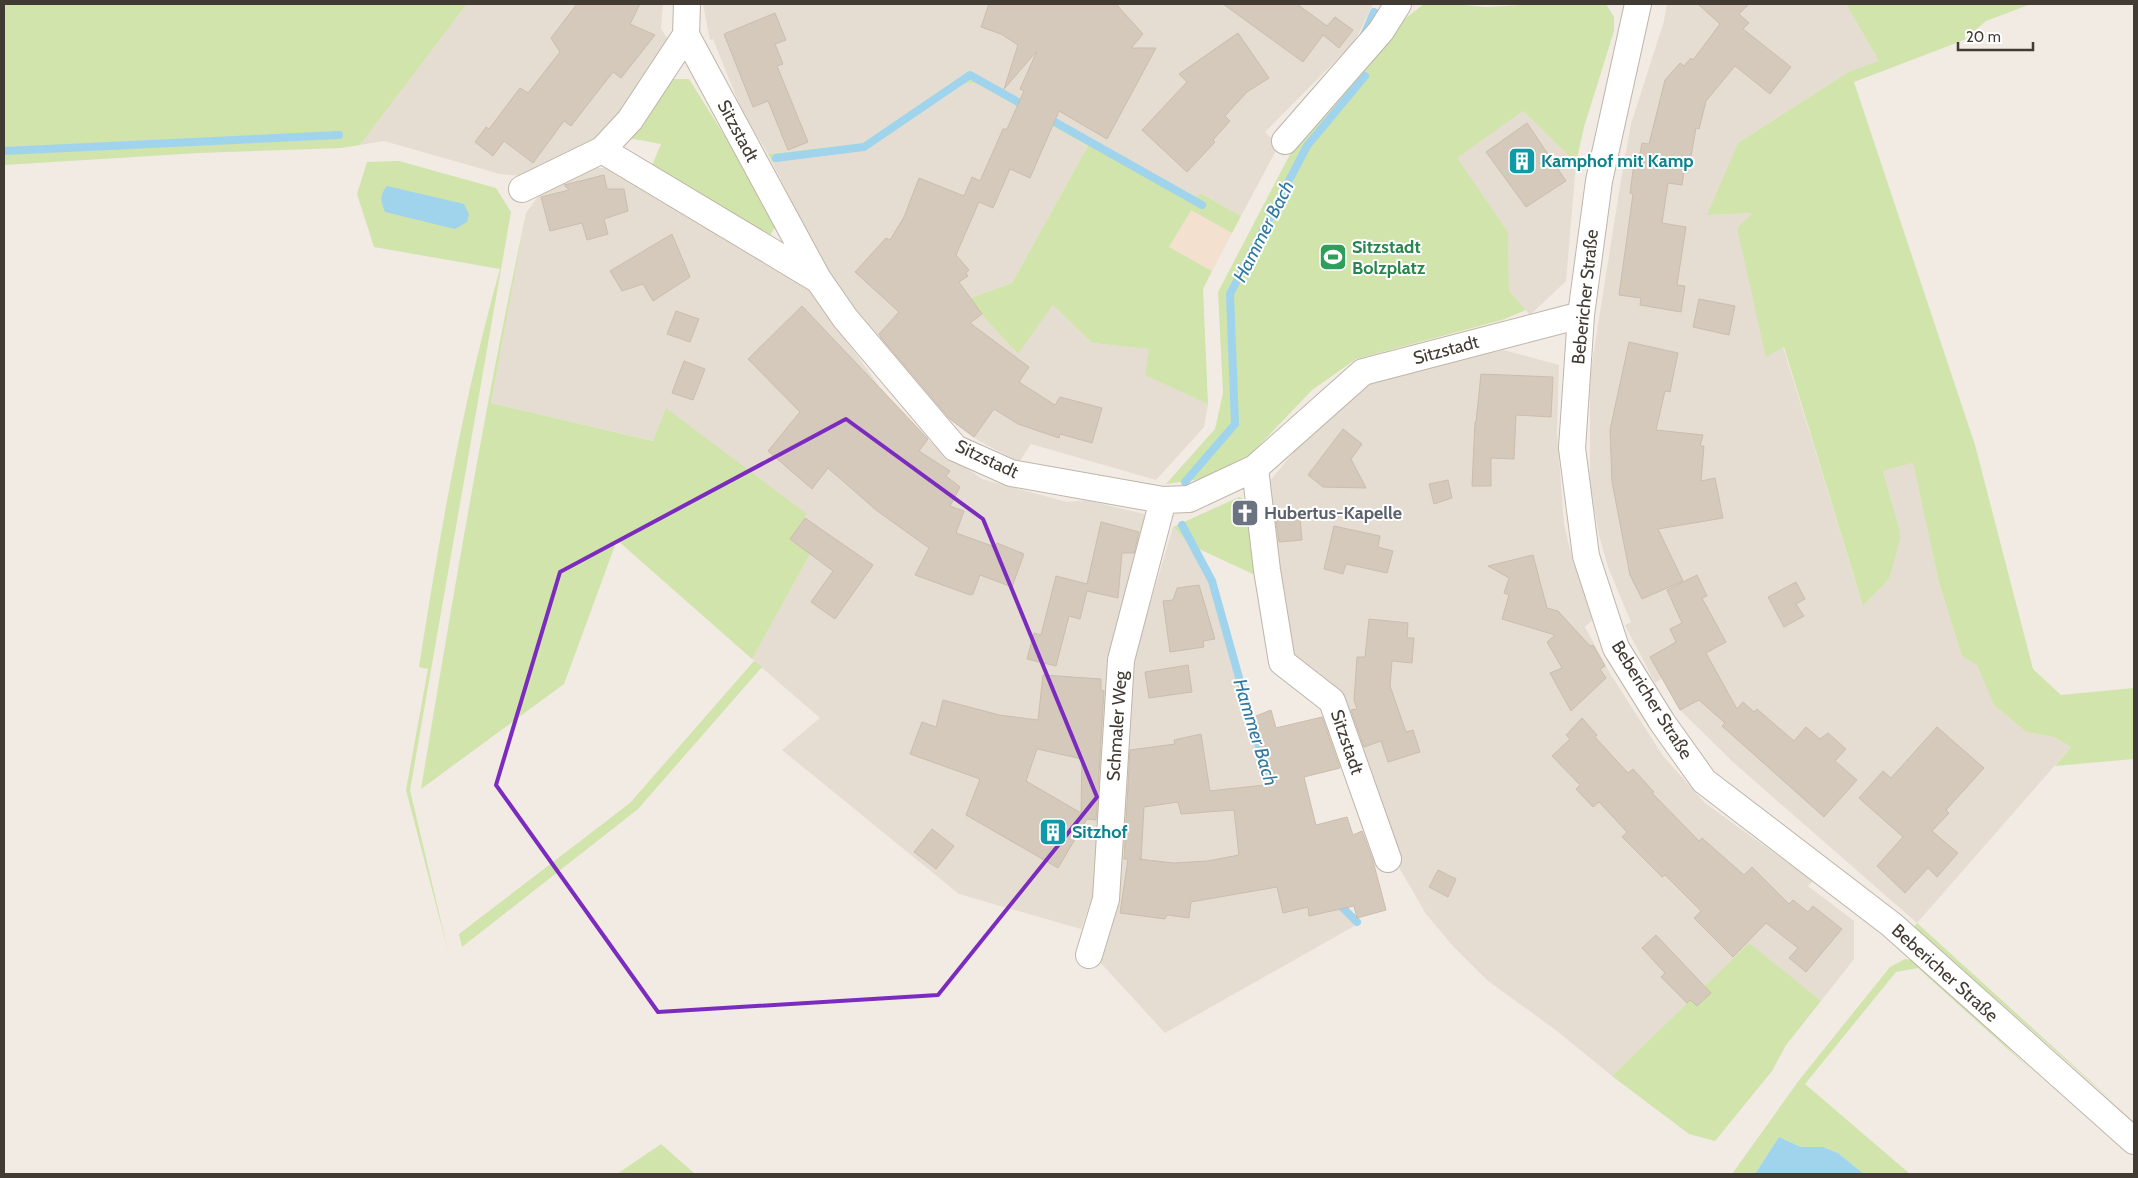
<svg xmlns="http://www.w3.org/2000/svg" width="2138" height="1178" font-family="Cabin,sans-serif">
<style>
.residential{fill:#e5ddd1}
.commercial{fill:#f3e0ce}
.green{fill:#d0e4ac}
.water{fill:#a0d4ed}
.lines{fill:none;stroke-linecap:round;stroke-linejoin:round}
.stream{stroke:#a0d4ed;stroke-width:8}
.building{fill:#d5c9bc;stroke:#ccbdac;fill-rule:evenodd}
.minor-casing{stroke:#bfb5a9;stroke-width:28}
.minor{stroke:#fff;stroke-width:26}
.marked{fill:none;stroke:#7b2cbf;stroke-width:4;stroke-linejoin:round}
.labels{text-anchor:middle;stroke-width:4;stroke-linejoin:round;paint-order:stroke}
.street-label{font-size:18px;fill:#423b33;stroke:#fff}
.culture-label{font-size:18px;font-weight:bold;fill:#0d838f;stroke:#fff;text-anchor:start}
.leisure-label{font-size:18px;font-weight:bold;fill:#27864d;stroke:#fff;text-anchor:start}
.worship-label{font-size:18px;font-weight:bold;fill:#5b616d;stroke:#fff;text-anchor:start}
.water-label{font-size:19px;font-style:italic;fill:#307aa1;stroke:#fff}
</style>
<rect width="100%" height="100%" fill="#f1ebe3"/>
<path class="residential" d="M467,4H663L661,29L669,41L607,134L532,177L500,174L384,141L360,145Z
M703,4H1373L1355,41L1265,132L1279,145L1241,216L1200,193L1197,199L969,71L863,143L768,154L742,111L713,39L710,40Z
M1667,4H1846L1879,61L1850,71L1738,143L1708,215L1753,213L1766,356L1783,347L1863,606L1889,579L1899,528L1883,471L1913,463L1939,583L1962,656L1977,664L1994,705L2026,732L2054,737L2071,747L1917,923L1734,763L1680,710L1662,678L1655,683L1625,625L1631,622L1608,567L1599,535L1590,484V376L1621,180L1631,124L1664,21Z
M977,83L1088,146L1012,283L971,298L982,315L1018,354L1053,305L1092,343L1150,349L1146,375L1208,404L1204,427L1156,480L1031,444L1019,462L974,438L928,403L856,311L821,260L772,162L866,150L964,84Z
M1523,111L1576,163L1566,281L1530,315L1509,291L1508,232L1456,158Z
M582,168H615L804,281L879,386L928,440L982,479L1067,502L1086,500L1144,514L1148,526L1096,886L1081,929L959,894L782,750L820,718L752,659L810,554L789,539L807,515L666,409L654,441L491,403L526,213L545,187Z
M1504,350L1559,365L1557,432L1564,524L1572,558L1593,619L1585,627L1611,675L1663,756L1705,803L1813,881L1808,886L1854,921V959L1821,1001L1748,944L1612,1076L1557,1031L1487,980L1452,945L1426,914L1397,864L1345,711L1319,672H1302L1289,656L1269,482L1319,422L1371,380Z
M1173,527L1190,545L1210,582L1252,733L1278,806L1306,873L1356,925L1165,1033L1098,960L1133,661Z"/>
<path class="commercial" d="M1191,209L1232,233L1212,271L1169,247Z"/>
<path class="green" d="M4,4H467L360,145L341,148L199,153L4,165Z
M1424,4H1455L1485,7L1538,4H1606L1614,17V31L1584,127L1576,163L1523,111L1457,158L1508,232L1509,291L1526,310L1502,320L1356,359L1312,390L1251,454L1201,479L1166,484L1215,429L1223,393L1218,292L1298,139L1402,21Z
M1846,4H2031L1986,21L1964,40L1854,82L1975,445L2033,669L2061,695L2134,688V759L2055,766L2071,747L2054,737L2026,732L1994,705L1977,665L1962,656L1939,583L1913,463L1883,471L1899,528L1900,539L1889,579L1863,606L1784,347L1766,357L1737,228L1753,213L1707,215L1738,143L1850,71L1879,61Z
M969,71L1197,198L1200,193L1241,216L1232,233L1191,210L1169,247L1212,271L1203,289L1208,404L1145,375L1149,349L1092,343L1053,305L1018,354L982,315L971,298L1012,283L1088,146L976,83L963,84L866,150L772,162L768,154L863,143Z
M668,79H689L778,221L770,236L650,170L661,144L628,138Z
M399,161L496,188L511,212L410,790L448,951L406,790L428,669L419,667C440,533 463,400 500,269L374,247L357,194L367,162Z
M526,214L491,403L653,441L666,408L807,514L790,539L810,554L752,659L617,540L564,684L421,789C453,597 485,404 526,214Z
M1239,497L1251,503L1259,572L1253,574L1199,549L1215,581L1265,761L1280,805L1308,871L1359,923L1356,925L1306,873L1278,806L1252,733L1210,582L1190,545L1173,527Z
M754,661L762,667L638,809L462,947L459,934L630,803Z
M1917,923L2117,1105L1914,927Z
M1749,943L1821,1001L1786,1045L1772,1071L1715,1141L1689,1134L1612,1076Z
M1905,959L1918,961L2033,1072L1918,968L1896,972L1805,1084L1910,1174H1864L1838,1153L1823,1147H1801L1779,1137L1755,1174H1732L1800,1079L1890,967Z
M661,1144L695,1174H617Z"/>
<path class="water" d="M387,186L464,204L469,214L467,222L455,229L385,212C381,202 379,195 387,186Z
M1779,1137L1801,1147H1823L1838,1153L1864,1174H1755Z"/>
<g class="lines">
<path class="stream" d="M1364,35L1374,12
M1046,117L1202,205
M4,151L339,135
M776,158L864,147L970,75L1027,107
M1185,482L1235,424L1230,294L1307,146L1365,76
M1182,525L1212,581L1254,731L1274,792
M1337,902L1357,922"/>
</g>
<path class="building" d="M577,4H640L630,24L655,35L621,78L613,72L571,126L564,121L533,163L504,141L493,156L475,142L486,127L489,129L520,88L528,93L560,52L551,38Z
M989,4H1116L1143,34L1131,48H1156L1107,139L1059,111L1030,178L1010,169L993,208L979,202L956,255L969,270L966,273L968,276L959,282L982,314L970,323L1029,367L1019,382L1055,405L1060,397L1102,408L1092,443L1060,434L1059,438L1018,424L994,409L974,437L950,419L882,339L879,334L899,312L855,272L886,238L890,240L904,217L919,178L964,196L972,177L980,181L1003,129H1007L1024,91L1020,89L1037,51L1004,89L1018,45L1001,34L981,27Z
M1223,4H1297L1327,26L1335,17L1353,30L1339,48L1323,35L1303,62Z
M1698,4H1749L1739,14L1749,23L1743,29L1791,67L1770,94L1735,66L1706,101L1699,129L1696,128L1688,173L1684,172L1682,185L1668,183L1662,223L1686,227L1677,285L1685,286L1681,312L1640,305L1641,298L1619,295L1633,194L1630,193L1634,163L1638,164L1642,143L1649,144L1665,80L1680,63L1684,66L1691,58L1693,60L1720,24Z
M775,13L786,40L775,44L783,64L777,66L808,142L788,150L768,101L753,107L724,34Z
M1238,33L1269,78L1247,92L1225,116L1230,121L1213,140L1215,142L1187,172L1142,130L1187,82L1179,74Z
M1527,123L1566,181L1526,207L1486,152Z
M604,175L607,189H624L628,211L604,219L608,234L587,240L582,223L550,231L541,197L569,190L564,185Z
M672,234L690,277L653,301L643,284L622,291L610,271Z
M1699,299L1735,306L1729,335L1693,327Z
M802,306L928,439L919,451L950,471L946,476L960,487L950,506L964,511L956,533L995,547L997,543L1024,554L1012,587L980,575L973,594L970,595L915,575L929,548L876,510L828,468L812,489L768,451L800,412L748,359Z
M676,311L699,319L690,342L667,334Z
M1629,342L1678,353L1670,392L1665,391L1656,430L1703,435L1700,446H1704L1701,481L1715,478L1723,518L1658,529L1683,581L1642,599L1630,575L1612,482L1610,430Z
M684,361L705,369L693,400L672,393Z
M1481,374L1553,377L1551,417L1516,415L1514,459L1491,458V486H1472L1475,422H1476Z
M1343,429L1362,444L1351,459L1366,488L1323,487L1308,475Z
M1448,480L1452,498L1434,504L1429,484Z
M805,518L873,565L835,619L811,602L833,571L790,539Z
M1300,518L1302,540L1279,542L1276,520Z
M1101,522L1139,532L1134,553H1122L1118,598L1087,591L1080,619L1069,616L1056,666L1027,659L1034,633L1041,635L1056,576L1087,584Z
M1334,526L1380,536L1378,547L1393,551L1387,573L1346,564L1343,574L1324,569Z
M1533,555L1547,608L1558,611L1590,646L1593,645L1605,666L1600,669L1606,678L1571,711L1550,673L1562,668L1547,642L1555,635L1502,619L1509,595L1504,593L1509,578L1488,566Z
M1697,575L1707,596L1702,598L1726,642L1706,653L1737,709L1743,702L1754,712L1757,709L1794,741L1806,727L1820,739L1828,733L1846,749L1835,761L1857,780L1824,817L1722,726L1725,723L1699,700L1680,710L1650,657L1676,642L1670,629L1682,623L1667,590Z
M1796,582L1805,599L1796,604L1804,616L1784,627L1768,597Z
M1199,585L1215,639L1203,641L1204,647L1170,652L1163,601L1173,600L1177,588Z
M1369,619L1408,623L1407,638H1414L1412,663L1392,661L1390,686L1406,732L1413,730L1420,752L1388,762L1381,741L1364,747L1351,710L1357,709L1354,700L1357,657H1365Z
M1188,665L1192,692L1149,698L1145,672Z
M1043,675L1101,679V690L1104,691L1096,820L1087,819L1058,868L966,815L980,779L910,754L922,722L936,727L943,700L999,715L1038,720ZM1037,749L1082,759L1081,813L1026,781Z
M1271,710L1276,728L1322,717L1340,768L1304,777L1316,825L1347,817L1353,835L1362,831L1373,861L1386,910L1357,918L1354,906L1309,916L1308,907L1283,913L1277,887L1191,902L1189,918L1167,915L1165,919L1120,913L1128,859H1124L1130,750L1175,744L1174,740L1201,734L1210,791L1273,784L1251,718ZM1178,802L1181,814L1234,810L1239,855L1208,861L1173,863L1139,859L1141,860L1144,807Z
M1582,718L1597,735L1595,737L1628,773L1633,769L1654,792L1652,793L1699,841L1702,838L1744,875L1752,867L1789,904L1793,900L1808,912L1813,906L1842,929L1806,972L1789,958L1798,948L1766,923L1733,957L1694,918L1701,911L1665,875L1662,877L1622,837L1627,832L1599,802L1593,807L1576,789L1580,785L1552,756L1570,739L1566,735Z
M1937,727L1984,768L1946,810L1949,813L1932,831L1958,853L1937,877L1928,868L1905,893L1877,866L1903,837L1859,798L1883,771L1891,778Z
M932,829L954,846L936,869L914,852Z
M1438,870L1456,879L1448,897L1429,887Z
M1656,935L1711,993L1697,1006L1690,1000L1687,1003L1661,977L1665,973L1642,948Z"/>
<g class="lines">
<g class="minor-casing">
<path id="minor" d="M687,4L686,35L818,279L845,318L955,448L1011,473L1163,500L1189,499L1255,468L1363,372L1581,315
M1638,4L1599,181L1581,315L1572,448L1586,556L1616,648L1662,722L1704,781L1892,925L2134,1141
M1285,141L1381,31L1398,4
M602,150L630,120L686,35
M522,189L602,150L817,279
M1255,468L1267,570L1282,662L1332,701L1388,859
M1089,955L1106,899L1121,660L1163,500"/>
</g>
<use href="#minor" class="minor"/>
</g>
<path class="marked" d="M846,419L983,519L1097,797L938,995L658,1012L496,785L560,572Z"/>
<defs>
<g id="building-square" transform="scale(1.4375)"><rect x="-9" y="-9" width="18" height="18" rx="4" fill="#0f9aa8" stroke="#fff"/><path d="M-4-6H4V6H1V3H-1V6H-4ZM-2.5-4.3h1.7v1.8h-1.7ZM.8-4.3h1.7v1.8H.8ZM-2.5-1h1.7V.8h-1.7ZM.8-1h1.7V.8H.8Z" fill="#fff"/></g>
<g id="stadium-square" transform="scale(1.4375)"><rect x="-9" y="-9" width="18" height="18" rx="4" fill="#2e9e5b" stroke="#fff"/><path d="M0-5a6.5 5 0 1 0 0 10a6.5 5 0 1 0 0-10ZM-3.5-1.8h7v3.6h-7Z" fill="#fff"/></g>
<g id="church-square" transform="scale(1.4375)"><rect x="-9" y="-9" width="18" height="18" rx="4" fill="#6b7280" stroke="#fff"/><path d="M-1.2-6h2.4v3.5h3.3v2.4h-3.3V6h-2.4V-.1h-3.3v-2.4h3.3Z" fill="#fff"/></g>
</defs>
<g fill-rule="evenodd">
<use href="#building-square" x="1522" y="161"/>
<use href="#stadium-square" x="1333" y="257"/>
<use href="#church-square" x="1245" y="513"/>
<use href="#building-square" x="1053" y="832"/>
</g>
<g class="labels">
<g class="street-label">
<text transform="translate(738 131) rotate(62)" y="6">Sitzstadt</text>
<text transform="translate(1585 297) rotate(-84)" y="6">Bebericher Straße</text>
<text transform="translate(1446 350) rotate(-15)" y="6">Sitzstadt</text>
<text transform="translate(987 459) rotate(25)" y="6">Sitzstadt</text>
<text transform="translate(1652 700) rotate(58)" y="6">Bebericher Straße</text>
<text transform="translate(1117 726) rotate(-86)" y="6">Schmaler Weg</text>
<text transform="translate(1347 742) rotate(71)" y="6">Sitzstadt</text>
<text transform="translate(1945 973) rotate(42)" y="6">Bebericher Straße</text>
</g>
<g class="culture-label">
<text x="1541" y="167">Kamphof mit Kamp</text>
<text x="1072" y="838">Sitzhof</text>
</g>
<g class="leisure-label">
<text x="1352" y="253">Sitzstadt<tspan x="1352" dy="21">Bolzplatz</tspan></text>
</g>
<g class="worship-label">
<text x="1264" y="519">Hubertus-Kapelle</text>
</g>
<g class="water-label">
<text transform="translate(1263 231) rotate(-63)" y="7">Hammer Bach</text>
<text transform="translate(1256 732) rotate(73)" y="7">Hammer Bach</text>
</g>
</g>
<rect width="2138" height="1178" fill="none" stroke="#423b33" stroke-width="10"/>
<path d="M1958 42v8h75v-8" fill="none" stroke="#423b33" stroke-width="2.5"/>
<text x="1966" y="42" font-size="15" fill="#423b33" stroke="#ffffff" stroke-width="4" paint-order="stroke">20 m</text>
</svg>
